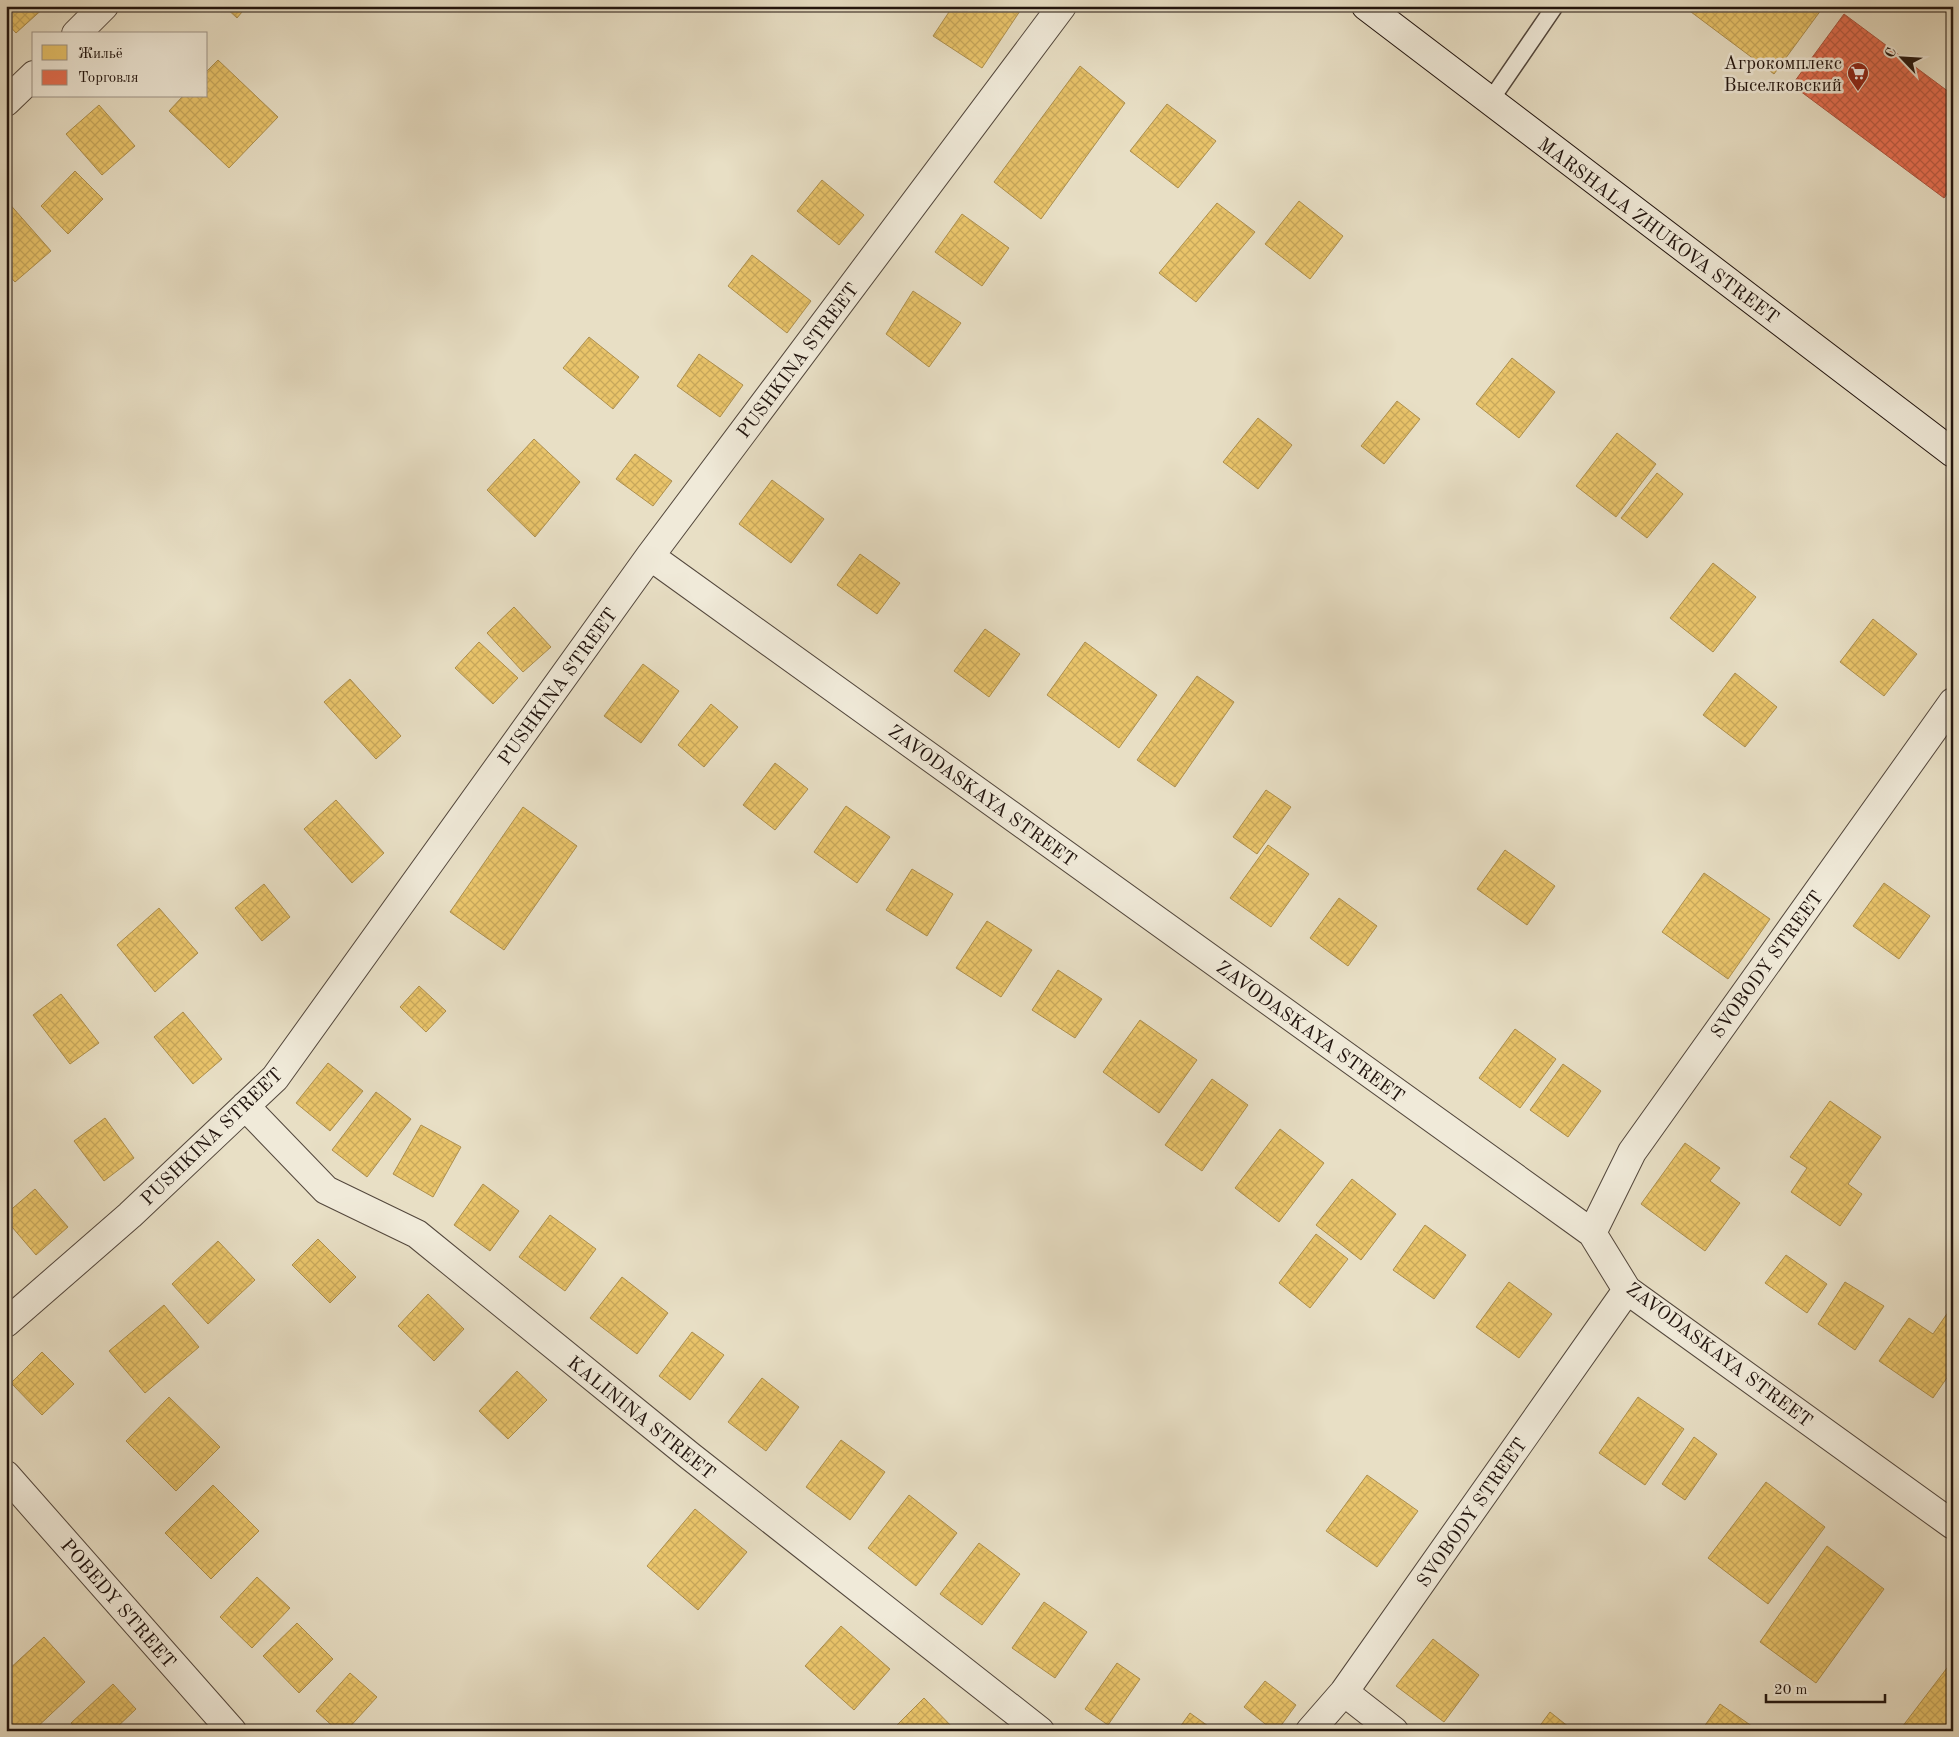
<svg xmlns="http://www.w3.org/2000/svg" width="1959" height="1737" font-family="'Old Standard TT',serif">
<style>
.homes{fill:url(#homes-cross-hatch);stroke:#ad8f4e}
.shops{fill:url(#shops-cross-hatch);stroke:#ac543d}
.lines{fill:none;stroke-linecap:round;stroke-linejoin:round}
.service-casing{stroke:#53473c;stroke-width:19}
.minor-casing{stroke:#53473c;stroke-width:30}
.secondary-casing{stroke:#21140e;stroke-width:30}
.service{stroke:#f0ead9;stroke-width:16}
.minor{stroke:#f0ead9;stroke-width:28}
.secondary{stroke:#f0ead9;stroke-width:28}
.labels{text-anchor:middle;stroke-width:5;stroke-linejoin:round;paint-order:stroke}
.poi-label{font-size:19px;fill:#21140e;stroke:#f0ead9;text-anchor:end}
.street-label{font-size:19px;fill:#21140e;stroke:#f0ead9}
</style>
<defs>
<pattern id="homes-cross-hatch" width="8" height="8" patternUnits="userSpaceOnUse" patternTransform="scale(1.25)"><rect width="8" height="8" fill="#e9c46a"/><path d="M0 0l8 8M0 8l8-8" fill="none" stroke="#c8a85b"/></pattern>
<pattern id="shops-cross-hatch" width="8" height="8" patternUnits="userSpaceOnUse" patternTransform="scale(1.25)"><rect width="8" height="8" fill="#e76f51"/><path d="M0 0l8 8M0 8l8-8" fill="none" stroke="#bb5a42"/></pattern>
</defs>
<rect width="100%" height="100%" fill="#e8dfc5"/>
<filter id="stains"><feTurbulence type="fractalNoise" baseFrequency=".004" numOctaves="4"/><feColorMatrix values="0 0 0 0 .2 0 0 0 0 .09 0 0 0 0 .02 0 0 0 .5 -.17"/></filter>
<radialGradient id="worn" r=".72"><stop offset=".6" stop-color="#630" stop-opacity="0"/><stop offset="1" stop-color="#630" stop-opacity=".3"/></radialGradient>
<path class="homes" d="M6,6H46L16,33L6,22Z
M224,6H247L237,18Z
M953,6H1020L1022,8L982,68L933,36Z
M1683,6H1824L1774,74Z
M218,60L278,117L229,168L169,111L183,96H206V72Z
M1080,66L1125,103L1041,219L994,182Z
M1167,104L1216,141L1178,188L1130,151Z
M99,105L135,146L102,175L66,134Z
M75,171L103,199L68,234L41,206Z
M822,180L864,215L839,245L797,211Z
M7,201L51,251L15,282L6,272Z
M1299,201L1343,236L1310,279L1265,244Z
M1217,203L1255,232L1196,302L1159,273Z
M962,214L1009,248L982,286L935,252Z
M752,255L811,301L787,333L728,286Z
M913,291L961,323L929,367L886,334Z
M589,337L639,377L613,409L563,368Z
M699,354L743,385L720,417L677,386Z
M1512,358L1555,392L1519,438L1476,404Z
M1397,401L1420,419L1384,464L1361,446Z
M1258,418L1292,445L1258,489L1223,462Z
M1617,433L1656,464L1616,517L1576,486Z
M534,439L580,482L535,537L487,490Z
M635,454L672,481L653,506L616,479Z
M1657,473L1683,494L1647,538L1621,518Z
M772,480L824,519L791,563L739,524Z
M860,554L900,583L877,614L837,585Z
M1713,563L1756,597L1713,652L1670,618Z
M514,607L551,647L523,672L487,633Z
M1873,619L1917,654L1884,696L1840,662Z
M985,629L1020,654L989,697L954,671Z
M479,642L518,678L493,704L455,668Z
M1085,642L1157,695L1119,748L1047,695Z
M643,664L679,691L641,743L604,716Z
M1735,673L1777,707L1745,747L1703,715Z
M1197,676L1234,702L1175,787L1137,760Z
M350,679L401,736L376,759L324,702Z
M711,704L738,727L704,767L678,745Z
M775,763L808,789L775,830L743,805Z
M1266,790L1291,807L1257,854L1233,837Z
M336,800L384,853L352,883L304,829Z
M846,806L890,837L857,883L814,852Z
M523,807L577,846L504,950L450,912Z
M1268,845L1309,874L1271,927L1230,898Z
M1505,850L1555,886L1527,925L1477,889Z
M912,869L953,894L927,936L886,910Z
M1704,873L1770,919L1728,979L1662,932Z
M1884,883L1930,916L1899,959L1853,926Z
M264,884L290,917L262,941L235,908Z
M1339,898L1377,926L1348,966L1310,938Z
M159,908L198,953L155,992L117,945Z
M987,921L1032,950L1001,997L956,968Z
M1058,970L1102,999L1075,1038L1032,1010Z
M419,986L446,1011L426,1032L400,1007Z
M61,994L99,1043L70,1064L33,1015Z
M183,1012L222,1059L193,1084L154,1037Z
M1140,1020L1197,1060L1159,1113L1103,1072Z
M1515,1029L1556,1059L1520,1108L1479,1078Z
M328,1063L363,1091L330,1131L296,1103Z
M1563,1064L1601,1091L1568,1137L1530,1110Z
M1212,1079L1248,1105L1202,1171L1165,1145Z
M376,1092L411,1119L367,1177L332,1150Z
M1830,1101L1881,1137L1848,1184L1862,1194L1840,1226L1791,1192L1807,1168L1790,1157Z
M105,1118L134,1158L104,1181L74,1141Z
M421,1125L461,1147L433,1197L393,1174Z
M1280,1129L1324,1163L1279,1222L1235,1188Z
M1685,1143L1720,1168L1710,1181L1740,1203L1705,1251L1641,1204Z
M1352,1179L1396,1214L1361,1260L1316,1225Z
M483,1184L519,1211L490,1251L454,1225Z
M35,1189L68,1227L36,1255L6,1220V1214Z
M550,1215L596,1249L565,1291L519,1257Z
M1425,1225L1466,1255L1434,1299L1393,1270Z
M1316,1234L1348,1259L1310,1308L1279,1283Z
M318,1239L356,1277L330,1303L292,1265Z
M218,1241L255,1280L208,1324L172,1284Z
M1786,1255L1827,1284L1807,1313L1765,1283Z
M622,1277L668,1313L637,1354L590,1318Z
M1509,1282L1552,1314L1519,1358L1476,1327Z
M1845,1282L1884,1306L1855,1350L1818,1324Z
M428,1294L464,1329L434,1361L398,1326Z
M164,1305L199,1347L145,1393L109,1351Z
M1953,1305V1369L1933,1398L1879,1361L1909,1318L1933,1334Z
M692,1332L724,1355L690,1400L659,1376Z
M42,1352L74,1384L42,1415L11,1383Z
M517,1371L547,1400L508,1439L479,1411Z
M762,1378L799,1407L766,1451L728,1422Z
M169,1397L220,1447L176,1491L126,1441Z
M1638,1397L1684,1429L1645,1485L1599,1453Z
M1694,1437L1717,1454L1685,1500L1662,1484Z
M841,1440L885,1472L850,1520L806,1487Z
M1367,1475L1418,1511L1377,1567L1326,1531Z
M1766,1482L1825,1527L1768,1604L1708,1558Z
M213,1485L259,1531L211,1579L165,1533Z
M909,1495L957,1533L916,1586L868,1548Z
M695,1509L747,1552L698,1610L647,1566Z
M979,1543L1020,1574L982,1625L940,1594Z
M1827,1546L1884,1589L1816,1683L1760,1642Z
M257,1577L290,1608L252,1648L220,1617Z
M1044,1602L1087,1632L1055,1678L1012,1648Z
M297,1623L333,1659L299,1693L263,1656Z
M841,1626L890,1669L854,1710L805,1666Z
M44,1637L85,1682L33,1731H6V1672Z
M1433,1639L1479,1675L1444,1722L1396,1686Z
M1117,1663L1140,1679L1108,1725L1085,1709Z
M1950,1664L1953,1666V1731H1907L1902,1727Z
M350,1673L377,1697L346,1731H338L316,1711Z
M1265,1681L1296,1705L1277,1731H1274L1244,1707Z
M113,1684L136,1709L113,1731H78L71,1723Z
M924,1698L956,1731H891Z
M1720,1704L1759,1731H1701Z
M1550,1712L1574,1731H1536Z
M1190,1713L1215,1731H1177Z"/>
<path class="shops" d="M1844,14L1953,95V186L1944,198L1792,85Z"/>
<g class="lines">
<g class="service-casing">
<path id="service" d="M1490,101L1555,6"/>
</g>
<g class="minor-casing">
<path id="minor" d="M76,34L104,6
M6,102L34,75
M650,556L1592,1233L1627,1290L1953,1525
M245,1106L326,1190L417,1234L690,1456L1040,1731
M1592,1233L1632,1152L1953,702
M6,1323L130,1215L275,1078L650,556L1062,6
M6,1475L232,1731
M1344,1692L1394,1731
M1310,1731L1344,1692L1627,1290"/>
</g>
<g class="secondary-casing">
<path id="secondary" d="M1366,6L1953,453"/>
</g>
<use href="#service" class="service"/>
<use href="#minor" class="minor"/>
<use href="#secondary" class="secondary"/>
</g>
<defs>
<g id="supermarket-pin" transform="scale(1.125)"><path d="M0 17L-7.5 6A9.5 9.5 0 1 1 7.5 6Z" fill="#8f2418" stroke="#f0ead9"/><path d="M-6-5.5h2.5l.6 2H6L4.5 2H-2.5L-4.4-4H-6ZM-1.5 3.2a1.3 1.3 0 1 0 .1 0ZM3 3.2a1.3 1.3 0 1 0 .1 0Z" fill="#fff"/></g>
</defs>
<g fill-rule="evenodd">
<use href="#supermarket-pin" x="1858" y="73"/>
</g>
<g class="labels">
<g class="poi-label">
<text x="1842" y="69">Агрокомплекс<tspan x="1842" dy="22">Выселковский</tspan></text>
</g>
<g class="street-label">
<text transform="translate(1659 230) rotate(37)" y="7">MARSHALA ZHUKOVA STREET</text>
<text transform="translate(797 360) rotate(-53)" y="7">PUSHKINA STREET</text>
<text transform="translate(557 686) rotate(-54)" y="7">PUSHKINA STREET</text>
<text transform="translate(983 795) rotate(36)" y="7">ZAVODASKAYA STREET</text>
<text transform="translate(1766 964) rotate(-54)" y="7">SVOBODY STREET</text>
<text transform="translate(1311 1031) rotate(36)" y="7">ZAVODASKAYA STREET</text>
<text transform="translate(211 1136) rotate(-44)" y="7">PUSHKINA STREET</text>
<text transform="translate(1720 1354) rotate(37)" y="7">ZAVODASKAYA STREET</text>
<text transform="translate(642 1417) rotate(39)" y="7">KALININA STREET</text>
<text transform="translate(1471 1512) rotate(-55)" y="7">SVOBODY STREET</text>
<text transform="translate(119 1603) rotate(49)" y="7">POBEDY STREET</text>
</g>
</g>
<rect width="1959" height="1737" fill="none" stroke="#e8dfc5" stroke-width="25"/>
<rect x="8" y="8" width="1944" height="1722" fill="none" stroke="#21140e" stroke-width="2.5"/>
<rect x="12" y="12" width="1934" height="1712" fill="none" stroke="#21140e"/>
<rect x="32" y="32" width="175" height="65" fill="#f0ead9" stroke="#9d9488"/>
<rect x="42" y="45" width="25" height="15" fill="#e9c46a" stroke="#9d9488"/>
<text x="78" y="58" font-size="15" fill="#21140e">Жильё</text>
<rect x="42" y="70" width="25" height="15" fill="#e76f51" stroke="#9d9488"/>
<text x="78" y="82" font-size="15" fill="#21140e">Торговля</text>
<g transform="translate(1902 58) rotate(295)" stroke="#f0ead9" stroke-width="4" paint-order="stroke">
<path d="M0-4L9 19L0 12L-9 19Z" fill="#21140e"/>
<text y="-8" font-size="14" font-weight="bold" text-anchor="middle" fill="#21140e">С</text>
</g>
<path d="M1766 1694v8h119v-8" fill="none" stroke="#21140e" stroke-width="2.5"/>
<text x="1774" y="1694" font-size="15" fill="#21140e" stroke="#f0ead9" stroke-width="4" paint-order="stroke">20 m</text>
<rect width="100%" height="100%" filter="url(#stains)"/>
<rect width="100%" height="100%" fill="url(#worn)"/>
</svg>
